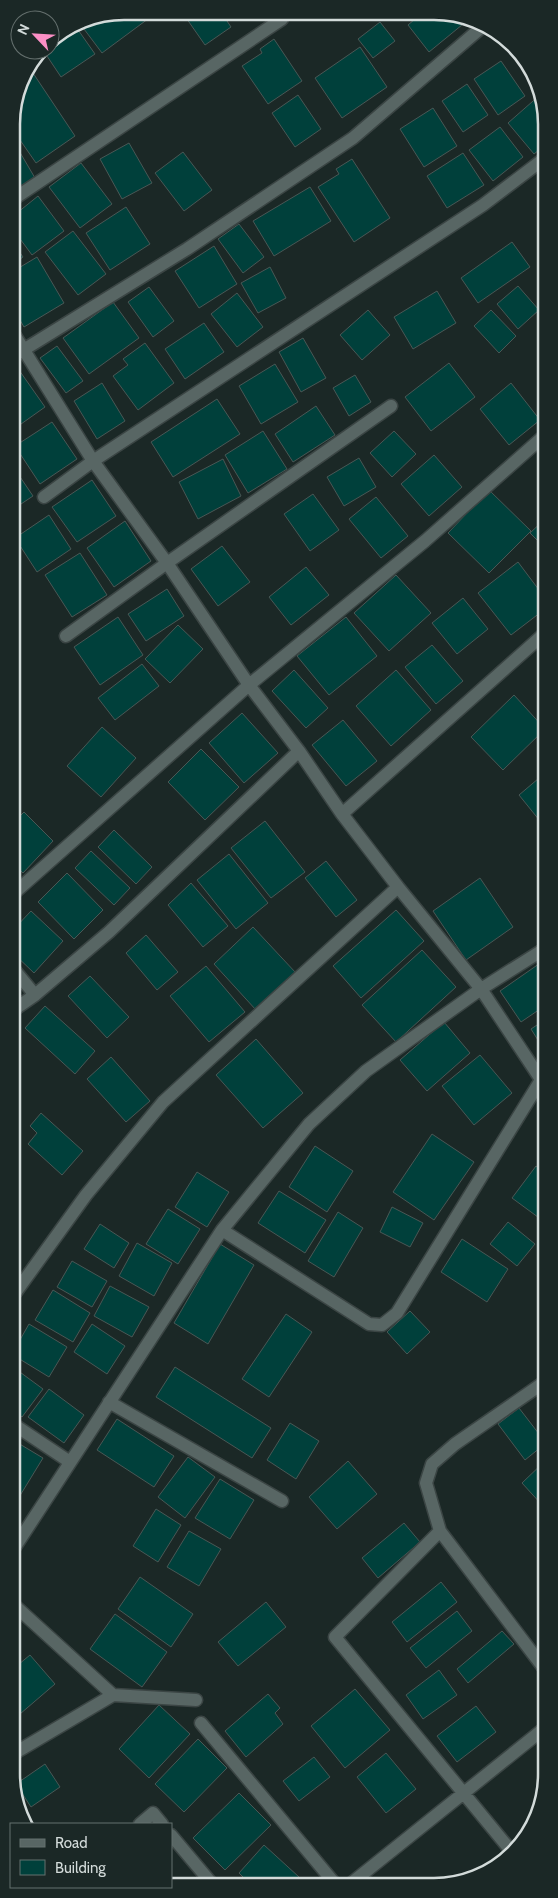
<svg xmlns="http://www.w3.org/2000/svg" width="558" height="1898" font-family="Cabin,sans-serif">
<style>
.building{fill:#00403b;stroke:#495755}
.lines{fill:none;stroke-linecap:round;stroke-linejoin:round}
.minor-casing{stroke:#3b4544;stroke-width:15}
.minor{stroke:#586664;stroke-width:12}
.rim{fill:none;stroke:#d3dbda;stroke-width:2.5}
</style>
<rect width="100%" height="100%" fill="#1b2826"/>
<path class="building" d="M124,11L156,13L102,53L78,21Z
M182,12H221L231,27L205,45Z
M422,13H457L468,20L429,52L408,25Z
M380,22L395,41L373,58L358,39Z
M74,24L95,54L61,77L43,50H50V40Z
M274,39L302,81L268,104L242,66L262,53L260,49Z
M360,47L387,87L342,118L315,78Z
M501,61L525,96L498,115L474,79Z
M29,67L75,136L36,163L11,127V117L20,80Z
M467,84L488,115L463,132L442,101Z
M541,94L545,102V145L534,154L508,123Z
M298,95L321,129L295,147L272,113Z
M433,108L457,146L424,167L400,129Z
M500,127L523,157L493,181L469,150Z
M11,137L35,178L12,191Z
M129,143L152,183L122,199L100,159Z
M183,152L212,190L184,211L155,173Z
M463,153L484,185L447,208L427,176Z
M352,159L390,218L354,242L318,187L339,174L336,169Z
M81,163L112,204L80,228L49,187Z
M310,187L331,221L274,256L253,221Z
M38,196L64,231L32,255L12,228V217Z
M126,207L150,244L110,270L86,233Z
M239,224L264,257L243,273L218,239Z
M73,231L106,274L78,295L45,252Z
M12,241L23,257L12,265Z
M512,242L530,267L478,303L461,278Z
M214,246L237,284L199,308L175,271Z
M37,257L64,303L24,327L12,306V272Z
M270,267L286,298L258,313L241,283Z
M518,286L539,310L518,329L497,304Z
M149,287L174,321L153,337L128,302Z
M437,291L456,323L413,349L394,317Z
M237,293L263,327L237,347L211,314Z
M113,302L139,338L89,374L63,338Z
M368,310L390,335L362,360L340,335Z
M491,310L516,336L499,353L474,326Z
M204,323L224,352L185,379L165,349Z
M303,338L326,378L301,392L279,352Z
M145,343L174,383L138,410L113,376L128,365L123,359Z
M57,346L83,381L66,393L40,358Z
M449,363L475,397L431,431L405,397Z
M275,364L298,402L261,424L239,386Z
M19,370L45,407L14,429L12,426V374Z
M355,375L371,402L349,416L333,388Z
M102,383L125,421L97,439L74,401Z
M511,383L540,420L509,445L480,409Z
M217,399L240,434L173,477L151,442Z
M316,406L335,435L293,462L275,434Z
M52,422L77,459L40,484L15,446Z
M263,431L287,469L248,493L225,455Z
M394,431L416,454L392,477L370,453Z
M434,455L462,487L429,516L401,484Z
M359,458L376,487L344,506L327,477Z
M223,459L241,496L198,519L179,482Z
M12,465L33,496L12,510Z
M92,480L116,516L77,542L52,507Z
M489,490L531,531L489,573L448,533Z
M313,494L339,530L310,551L284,514Z
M376,497L408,536L381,558L349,519Z
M49,515L71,549L37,572L15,538Z
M545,519V548L530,533Z
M125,521L151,561L114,587L87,548Z
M222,546L250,582L218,606L191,569Z
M80,553L107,595L72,617L45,575Z
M518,562L545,598V609L511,635L478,593Z
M306,567L329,595L291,625L269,597Z
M396,575L431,613L389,651L354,613Z
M167,589L184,616L146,641L128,614Z
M463,598L488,629L457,654L432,623Z
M118,617L143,655L100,685L74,647Z
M346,617L377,656L329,695L297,656Z
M178,625L203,649L170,683L145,659Z
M432,645L463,681L436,704L405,667Z
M142,664L159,686L115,720L98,698Z
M294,670L328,708L306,728L272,691Z
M396,670L431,710L391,746L356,706Z
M514,695L545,729L503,770L471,737Z
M242,713L278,753L244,783L209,743Z
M343,720L377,761L346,786L312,745Z
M102,727L136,758L101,797L67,766Z
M201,749L239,787L205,820L168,782Z
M545,773V825L544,826L519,795Z
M24,812L53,841L23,873L12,863V824Z
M265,821L305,872L271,898L231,848Z
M114,830L152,867L136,884L98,847Z
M91,851L130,888L114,905L75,868Z
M229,854L268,903L236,929L197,880Z
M326,861L357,900L336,917L305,878Z
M67,873L103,910L74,939L38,902Z
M480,878L513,927L466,960L433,911Z
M191,883L228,926L203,947L168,905Z
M396,910L424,941L361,998L333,966Z
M31,911L63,941L34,973L12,952V931Z
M253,927L296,973L256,1010L214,964Z
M146,935L178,972L157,990L126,953Z
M422,950L456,987L396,1042L362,1005Z
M546,959V1005L521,1022L500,991Z
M206,966L245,1012L209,1042L170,996Z
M90,976L129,1017L107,1038L68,996Z
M45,1006L95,1051L75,1074L25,1028Z
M546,1019V1053L531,1029Z
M444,1022L470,1053L427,1091L400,1060Z
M256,1039L303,1093L263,1128L216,1075Z
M480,1055L512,1093L474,1125L442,1086Z
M111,1057L150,1101L126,1122L87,1079Z
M41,1113L83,1151L62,1175L28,1144L37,1133L30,1126Z
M432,1134L474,1162L434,1220L393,1192Z
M315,1146L353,1171L327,1212L289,1187Z
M536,1166L546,1173V1223L512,1198Z
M197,1172L229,1192L207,1227L175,1207Z
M279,1191L326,1220L305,1253L258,1223Z
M392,1207L423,1223L410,1247L380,1232Z
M168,1209L200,1229L178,1264L146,1244Z
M338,1212L363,1228L334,1277L308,1261Z
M508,1222L535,1244L517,1266L490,1244Z
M100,1224L129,1243L114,1268L84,1249Z
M462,1239L508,1269L487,1302L441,1272Z
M137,1243L172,1263L154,1296L119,1276Z
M220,1244L254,1265L208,1344L174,1323Z
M72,1261L107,1281L92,1307L57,1287Z
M110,1286L149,1307L132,1337L94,1316Z
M53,1290L90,1313L73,1342L35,1320Z
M410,1311L430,1332L407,1354L387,1332Z
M286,1314L312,1332L269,1397L242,1379Z
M29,1324L67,1347L49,1377L13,1355V1352Z
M92,1324L125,1346L107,1374L74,1352Z
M13,1367L43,1389L22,1417L13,1410Z
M175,1367L271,1428L252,1458L156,1397Z
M49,1389L84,1415L64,1443L28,1417Z
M546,1396V1413L538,1404Z
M519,1408L546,1443L525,1460L498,1424Z
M117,1419L174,1456L154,1487L97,1450Z
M290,1423L319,1441L296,1479L267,1460Z
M13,1440L43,1458L13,1507Z
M188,1457L215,1477L185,1518L158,1497Z
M546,1460V1503L543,1506L522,1483Z
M348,1461L377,1494L337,1529L309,1497Z
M220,1479L254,1500L230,1539L195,1518Z
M156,1509L181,1525L158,1562L133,1546Z
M404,1523L420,1542L378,1578L362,1558Z
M189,1531L221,1549L199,1586L167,1567Z
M140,1577L193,1614L171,1647L118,1609Z
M441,1582L457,1602L407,1642L392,1622Z
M266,1602L286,1627L238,1666L218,1642Z
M457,1611L472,1631L426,1668L410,1648Z
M115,1614L167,1652L142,1687L90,1649Z
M502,1631L514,1644L468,1683L457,1669Z
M30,1655L55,1684L13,1720V1669Z
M439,1670L457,1695L423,1719L406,1695Z
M355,1689L390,1730L345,1768L311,1726Z
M268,1694L280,1708L275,1713L283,1724L246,1757L225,1731Z
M159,1705L190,1734L149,1778L119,1749Z
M476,1706L496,1732L457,1762L437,1736Z
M198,1739L227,1768L184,1812L155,1784Z
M386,1753L416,1789L386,1813L357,1777Z
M314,1757L330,1777L299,1801L283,1781Z
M45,1764L60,1787L31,1807L16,1784Z
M239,1793L271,1825L225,1870L193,1838Z
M264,1845L299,1877L291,1885H251L239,1873Z"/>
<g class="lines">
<g class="minor-casing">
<path id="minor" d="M12,200L282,19
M12,331L93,461L167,563L249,685L299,751L109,932L35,995L12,1011
M12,357L187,249L353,138L482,27
M44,497L93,461L483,205L545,158
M66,636L167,563L391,406
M342,814L545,633
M12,895L249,685L425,541L545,435
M546,948L481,989L546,1087
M12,967L35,995
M222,1230L369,1324L382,1325L397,1313L541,1080
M13,1296L86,1195L163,1102L398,887L342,814L299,751
M109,1402L282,1501
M13,1424L70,1462
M440,1531L426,1483L432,1464L455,1444L546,1381
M13,1550L222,1230L309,1124L366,1071L481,989L398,887
M13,1604L113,1695L13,1754
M113,1695L196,1700
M201,1723L336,1885
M140,1824L153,1813L162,1824
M171,1835L213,1885
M512,1852L335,1637L440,1531L546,1671
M349,1885L546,1727"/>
</g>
<use href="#minor" class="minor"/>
</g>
<path d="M0 0H558V1898H0ZM124 20H434A104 104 0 0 1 538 124V1774A104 104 0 0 1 434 1878H124A104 104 0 0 1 20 1774V124A104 104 0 0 1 124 20Z" fill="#1b2826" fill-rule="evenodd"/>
<path class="rim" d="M124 20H434A104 104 0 0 1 538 124V1774A104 104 0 0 1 434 1878H124A104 104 0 0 1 20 1774V124A104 104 0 0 1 124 20Z"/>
<rect x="10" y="1823" width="162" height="65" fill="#1b2826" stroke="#65706e"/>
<rect x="20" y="1839" width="25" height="8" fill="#586664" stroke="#65706e"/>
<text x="55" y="1848" font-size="15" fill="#d3dbda">Road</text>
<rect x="20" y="1860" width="25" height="15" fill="#00403b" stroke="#65706e"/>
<text x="55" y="1873" font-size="15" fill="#d3dbda">Building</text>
<g transform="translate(35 35) rotate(295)"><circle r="24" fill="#1b2826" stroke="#65706e"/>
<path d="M0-4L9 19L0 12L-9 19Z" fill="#fb8fc5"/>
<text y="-8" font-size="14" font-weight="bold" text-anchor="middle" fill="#d3dbda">N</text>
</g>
</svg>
